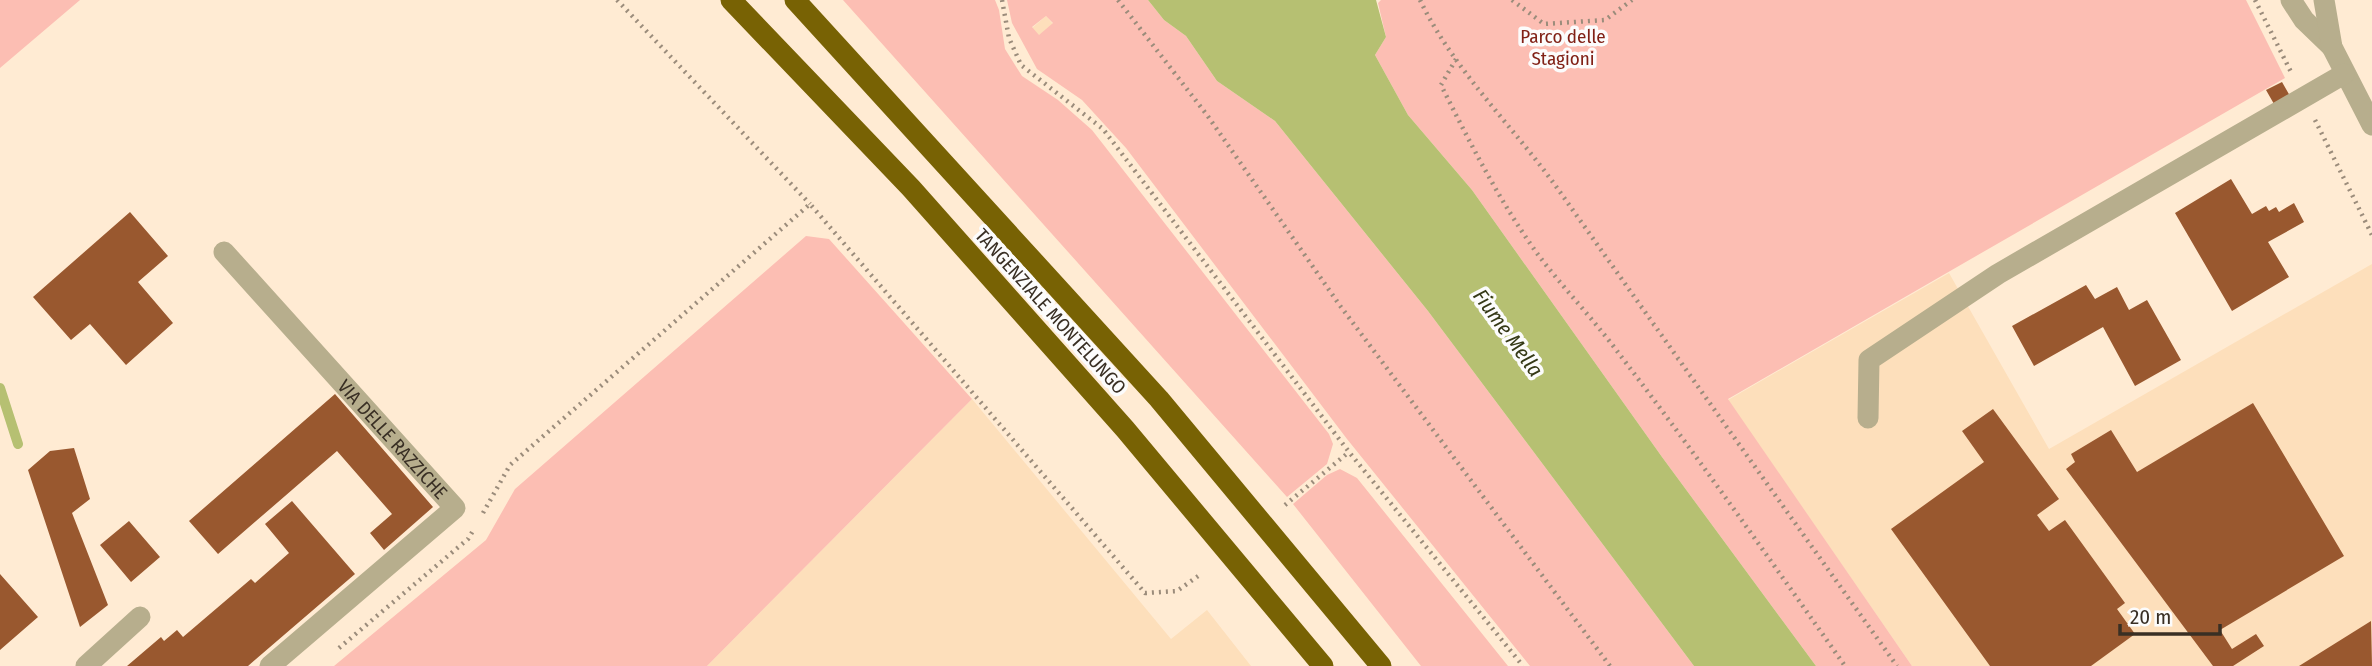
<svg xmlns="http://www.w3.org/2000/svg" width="2372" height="666" font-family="'Fira Sans Condensed',sans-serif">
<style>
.built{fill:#fddfbb}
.green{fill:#fcbeb3;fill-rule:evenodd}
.water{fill:#b6c072}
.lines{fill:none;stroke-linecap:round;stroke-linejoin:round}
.stream{stroke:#b6c072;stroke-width:10}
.building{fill:#99582f}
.path{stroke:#9b8c7b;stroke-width:4.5;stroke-dasharray:2 5;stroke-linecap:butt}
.minor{stroke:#b7ae8d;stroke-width:21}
.highway{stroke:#786204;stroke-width:21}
.labels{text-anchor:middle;stroke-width:7;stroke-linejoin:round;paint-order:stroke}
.park-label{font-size:19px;fill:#812116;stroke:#fcfcfc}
.street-label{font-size:19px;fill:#392f24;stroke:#fcfcfc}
.water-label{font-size:21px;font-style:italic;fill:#353917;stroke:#fcfcfc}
</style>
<rect width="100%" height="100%" fill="#ffebd3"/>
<path class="built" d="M1046,16L1053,24L1039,36L1032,28Z
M2372,264V666H1912L1728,400L1949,273L2049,449Z
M972,399L1171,639L1207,610L1251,666H707Z"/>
<path class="green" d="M0,0H80L0,68Z
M843,0H995L999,10L1005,49L1022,76L1058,100L1092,130L1329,434L1333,444L1327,464L1287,497Z
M1007,0H1148L1164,20L1186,36L1217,81L1275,121L1428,311L1694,666H1530L1347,439L1126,148L1082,100L1037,69L1012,23ZM1046,16L1053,23L1039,35L1032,27Z
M1381,0H2246L2285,78L1728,399L1912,666H1816L1662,457L1472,190L1408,115L1375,55L1386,37L1378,3Z
M806,236L829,239L972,399L707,666H334L486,540L515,489Z
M1340,469L1357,478L1508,666H1421L1293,504L1327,475Z"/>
<path class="water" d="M1148,0H1376L1386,37L1375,55L1408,115L1472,190L1662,457L1816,666H1694L1428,311L1275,121L1217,81L1186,36L1164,20Z"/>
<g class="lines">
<path class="stream" d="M0,388L18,444"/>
</g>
<path class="building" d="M2282,82L2290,96L2274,104L2266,90Z
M2231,179L2252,214L2266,206L2269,211L2276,207L2279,212L2294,203L2304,222L2268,242L2289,277L2232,311L2175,213Z
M130,212L168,256L138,282L173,323L126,365L90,324L71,340L33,297Z
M2086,285L2095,299L2117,287L2129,310L2147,300L2181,360L2135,386L2103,327L2034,366L2012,326Z
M335,394L433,507L384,550L370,533L392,514L337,451L218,554L189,521Z
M2253,403L2344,556L2220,630L2232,649L2256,634L2264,646L2233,666H2213L2066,469L2075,462L2071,454L2111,430L2137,472Z
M1993,409L2059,499L2037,515L2049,531L2065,520L2125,603L2117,609L2135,634L2091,666H1990L1891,529L1984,462L1962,431Z
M74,448L90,499L72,513L108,605L80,627L28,470L50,451Z
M292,501L355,574L248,666H127L161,637L164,641L177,630L183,637L251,579L255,583L289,553L265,524Z
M129,521L160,557L131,582L100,545Z
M0,574L38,617L0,650Z
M2371,621L2372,666H2299Z"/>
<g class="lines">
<path class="path" d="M617,0L810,204
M1002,0L1009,38L1021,65L1103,129L1349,452L1523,666
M1118,0L1207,115L1341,307L1610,666
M1420,0C1454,71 1515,128 1560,192C1672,350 1784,508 1897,666
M1512,0L1544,24L1605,20L1632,0
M2255,0L2292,74
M1456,59L1441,85C1470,143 1501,204 1539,256C1565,290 1595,321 1620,355C1698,457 1771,561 1845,666
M2315,120L2372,235
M1285,505L1349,452
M483,513L510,465L810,204L1145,593L1177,591L1201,574
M339,648L468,539L474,529"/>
<g class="minor">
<path d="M2291,0L2304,20L2332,47"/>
<path d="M2324,0L2332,47L2372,125"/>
<path id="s1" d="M224,252L455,508L270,666"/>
<path d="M1868,418L1869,360L1998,274L2344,74"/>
<path d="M86,666L140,617"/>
</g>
<path class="highway" d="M731,0L911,188L1125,429L1323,666
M795,0L1159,399L1381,666"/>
</g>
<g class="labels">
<g class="park-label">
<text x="1563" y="43">Parco delle<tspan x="1563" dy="22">Stagioni</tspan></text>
</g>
<g class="street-label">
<text transform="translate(1051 311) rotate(48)" y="7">TANGENZIALE MONTELUNGO</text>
<text dy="7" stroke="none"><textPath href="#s1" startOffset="252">VIA DELLE RAZZICHE</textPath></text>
</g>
<g class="water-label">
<text transform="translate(1508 333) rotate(54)" y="7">Fiume Mella</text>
</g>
</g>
<path d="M2120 624v10h100v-10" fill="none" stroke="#392f24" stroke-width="3.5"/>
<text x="2130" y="624" font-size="21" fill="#392f24" stroke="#fcfcfc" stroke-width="5" paint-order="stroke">20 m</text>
</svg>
